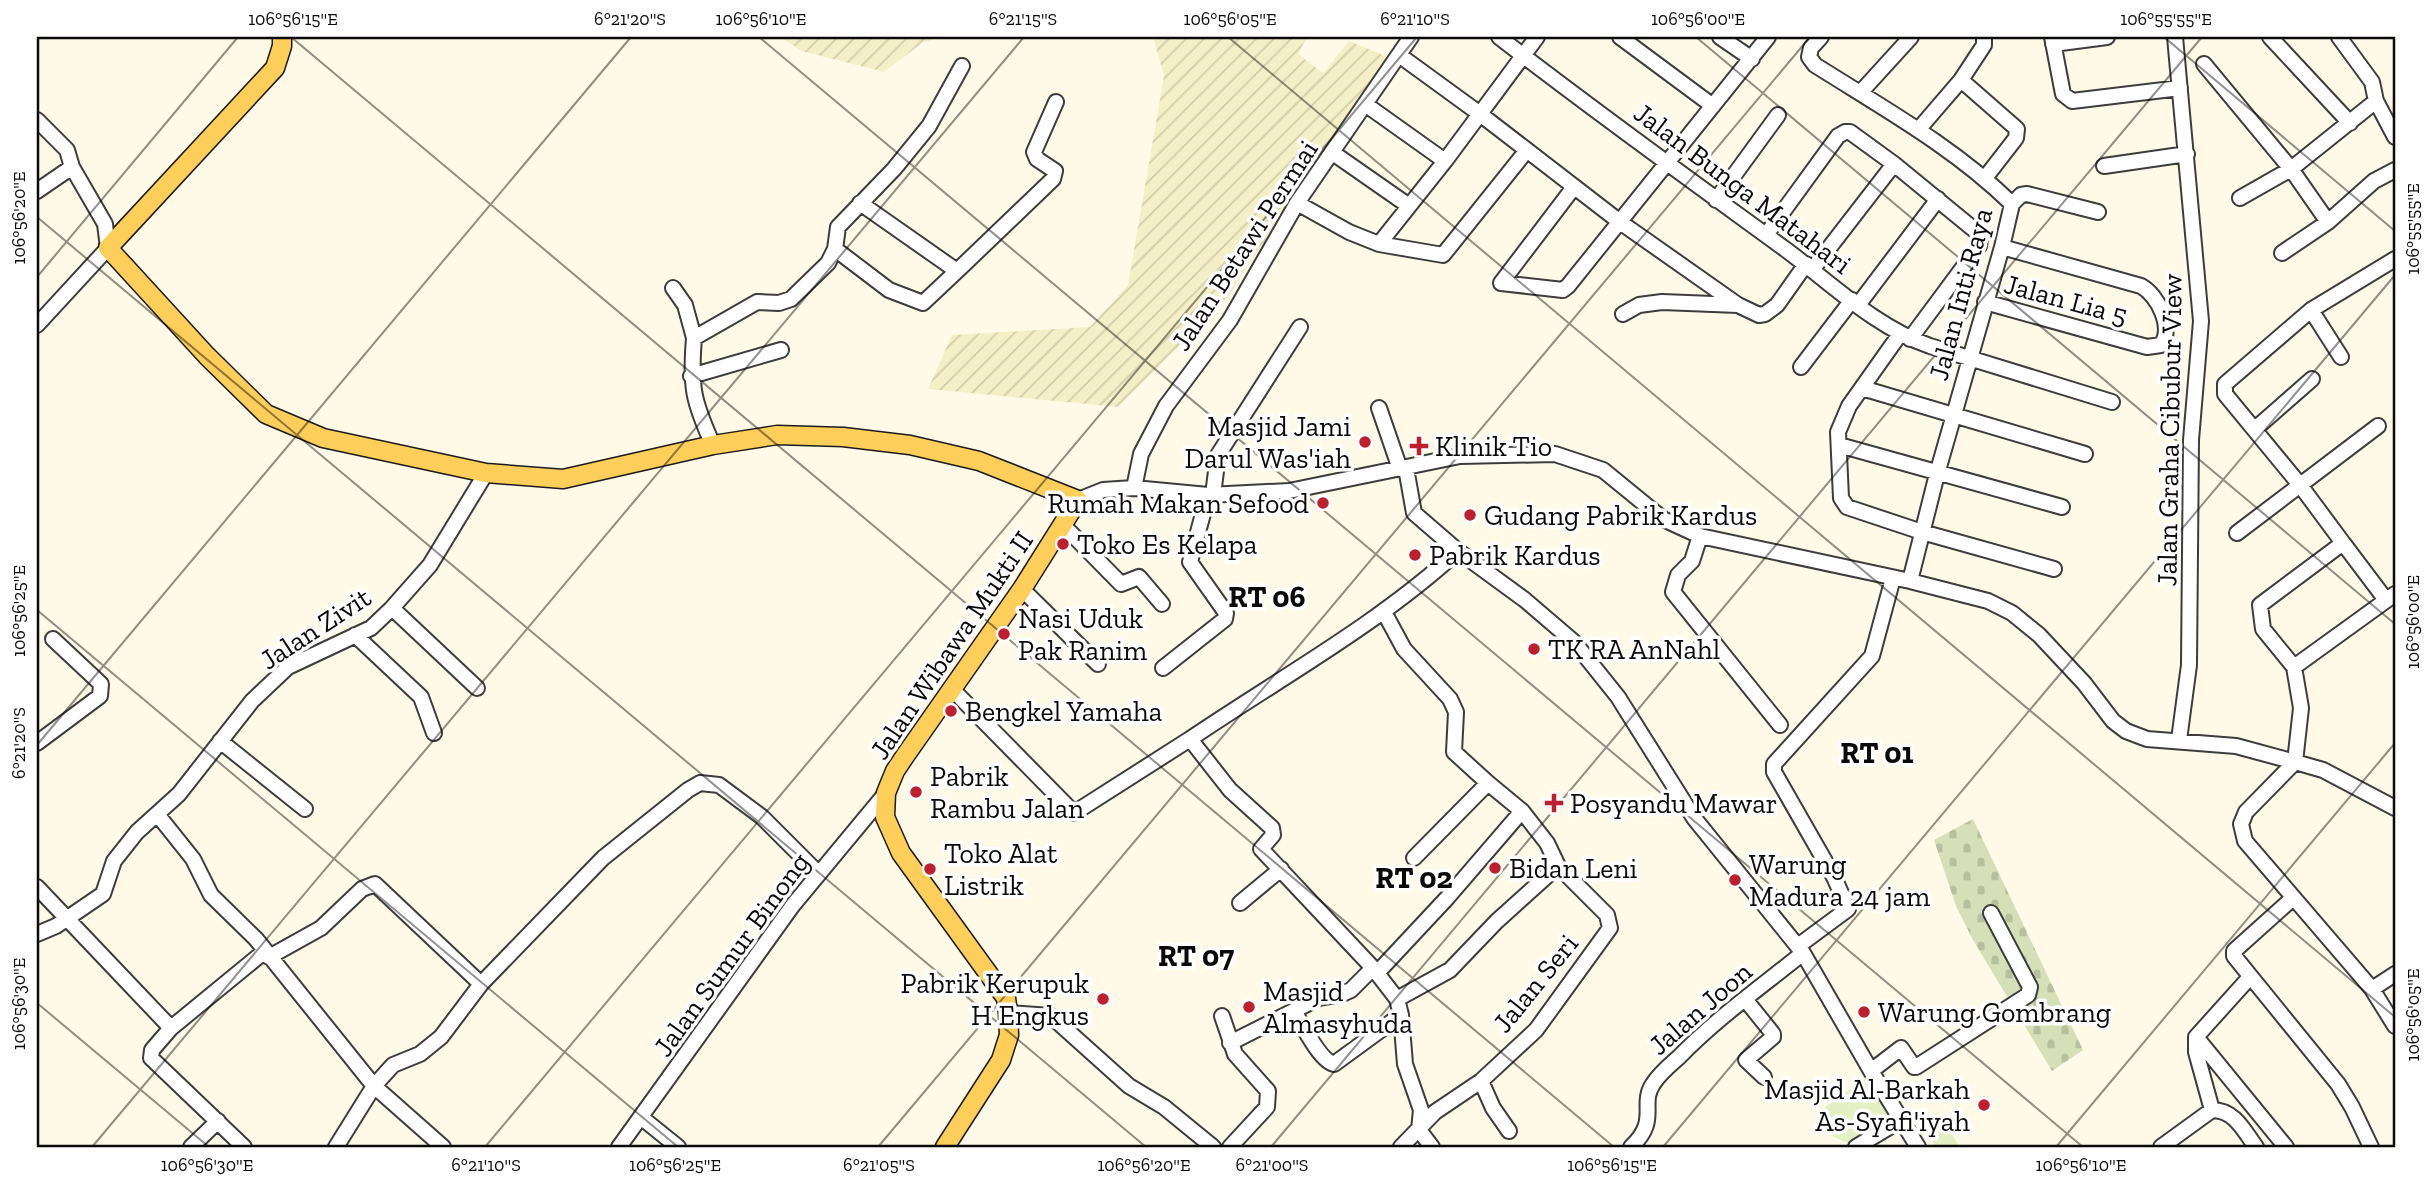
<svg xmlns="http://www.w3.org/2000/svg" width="2432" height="1184" font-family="'Zilla Slab',serif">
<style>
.farmland{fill:url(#farmland-furrows)}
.cemetery{fill:url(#cemetery-stones)}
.pitch{fill:#e3f0c3}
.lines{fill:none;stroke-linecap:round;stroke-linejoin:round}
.minor-casing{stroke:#3d3d3d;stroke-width:18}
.major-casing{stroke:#1b1b1b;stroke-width:21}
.minor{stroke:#fff;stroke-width:14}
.major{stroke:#fdce59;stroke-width:18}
.ticks{fill:none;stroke:#0a0a0a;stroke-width:2;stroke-opacity:0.45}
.poi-dot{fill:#bd1f2e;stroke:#fff;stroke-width:2.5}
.labels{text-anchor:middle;stroke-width:7;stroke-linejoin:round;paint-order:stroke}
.street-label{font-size:28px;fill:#0a0a0a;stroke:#fff}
.poi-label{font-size:28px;fill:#0a0a0a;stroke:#fff;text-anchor:start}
.neighbourhood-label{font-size:30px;font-weight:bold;fill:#0a0a0a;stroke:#fff}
.neatline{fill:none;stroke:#0a0a0a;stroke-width:2.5}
.ticks-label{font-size:18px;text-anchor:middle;fill:#0a0a0a}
</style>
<defs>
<pattern id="farmland-furrows" width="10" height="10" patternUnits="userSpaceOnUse" patternTransform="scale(1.75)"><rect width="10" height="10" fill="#f5efc7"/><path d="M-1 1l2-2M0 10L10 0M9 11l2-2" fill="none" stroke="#d1ccaa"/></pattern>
<pattern id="cemetery-stones" width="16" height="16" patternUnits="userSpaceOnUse" patternTransform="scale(1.75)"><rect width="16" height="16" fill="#d5e0b9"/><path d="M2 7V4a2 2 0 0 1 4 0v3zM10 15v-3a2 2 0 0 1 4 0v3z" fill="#b6bf9e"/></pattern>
</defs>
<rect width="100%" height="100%" fill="#fff9e7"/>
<path class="farmland" d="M780,37H942L922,43L884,72L802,51Z
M1153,37H1307L1298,54L1323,73L1349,41L1388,57L1226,299L1118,407L928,389L952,335L1090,327L1128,285L1164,76Z"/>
<path class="cemetery" d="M1973,819L2083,1050L2052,1071L1973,940L1956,906L1934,840Z"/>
<path class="pitch" d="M1866,1078L1891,1118L1850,1144L1832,1136L1817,1113Z
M1938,1112L1960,1147H1936L1921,1122Z"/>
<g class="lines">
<g class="minor-casing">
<path id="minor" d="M1499,37C1593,110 1689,179 1785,249C1831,283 1875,327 1930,346L2112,402
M1620,37L1713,106
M1720,37L1752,59
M1821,37L1811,48L1809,57L1815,65C1883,108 1955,148 2012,204L2002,247L1937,474L1910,581
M2052,37L2063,94L2072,101L2180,88
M2175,37L2201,321L2191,440L2189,665L2179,740
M2270,37L2350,123
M2339,37L2372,82L2376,101L2291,169L2328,222L2374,181L2395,170
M2053,44L2107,37
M1399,55L1480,114L1620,222L1738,305
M2204,64L2291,169L2240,198
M1961,80L1984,45V37
M1860,93L1911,37
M2376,101L2395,137
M1365,104L1445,161
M37,120L67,150L72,167L105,224L108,248L37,325
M1918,130L1961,80L2017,129L2016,138L1985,178
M1527,150L1443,255L1379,244L1445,161L1537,37
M1333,153L1409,206
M2104,166L2187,154
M1574,187L1501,283L1563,290L1568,286L1768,37
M37,191L72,167
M1716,200L1778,115
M1297,203L1349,232L1379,244
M2012,204L2021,195L2027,194L2098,212
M1766,235L1838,136L1845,132H1850L1894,164L1977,232L1980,239L1979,246L1910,339
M835,249L889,290L923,303L957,271L860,203
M2282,253L2328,222
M2395,259L2311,310L2225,384V394L2300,485L2343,543L2260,605L2263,629L2294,667L2301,708L2295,762L2246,812L2241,824L2245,841L2372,989L2395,1026
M1812,270L1894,164
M957,271L1053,179L1055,171L1037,159L1034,152L1056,102
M673,288L685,305L694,338
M1985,302L2147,347L2161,345C2174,328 2158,295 2141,286L2002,247
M1858,305L1938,199
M2311,310L2341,357
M1623,314L1639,305L1662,302L1738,305L1759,315L1765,314L1777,305L1806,264
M1900,334L1849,406L1838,432L1841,498L1847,507L1922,532L2054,569
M1801,367L1852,300
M691,376L781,350
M1862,388L2085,454
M1379,408L1400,469
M2255,429L2312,379
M713,445C693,401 690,387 694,338L757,302L779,303L791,299L828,263L835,249L838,227L894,169L929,126L962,66
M1839,445L2062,507
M1406,468L1414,513L1458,551L1525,600L1574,642L1618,697L1694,818L1803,953L1871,1071L1918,1147
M1134,488L1141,454L1166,406L1230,320L1297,203L1411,37
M1213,495L1218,455L1300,327
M1078,500L1103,490L1134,488L1208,495L1289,491L1460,456L1555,454L1603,470L1663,519L1700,536L1910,581L1988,601L2012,613L2039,635L2084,683L2113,721L2126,731L2147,739L2236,746L2295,762L2323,770L2395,808
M1063,525L1121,584L1139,577L1162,604
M2237,533L2378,426
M1700,536L1692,561L1678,575L1673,592L1780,725
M2343,543L2386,600
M1022,589L1098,664
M392,608L477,688
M1384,612L1404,649L1450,699L1456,712L1454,752L1488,783L1522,811L1547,843L1558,866L1607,915L1610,928L1536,1030L1481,1081L1435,1112L1401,1147
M355,635L421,697L434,733
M2294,667L2395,594
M1163,668L1225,619L1226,613L1190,562L1208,495
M953,690L1074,813L1190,739L1230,790L1272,828L1273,835L1261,849L1373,968L1397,999L1401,1015L1405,1064L1421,1110L1419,1130L1432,1147
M1190,739C1280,678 1377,625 1458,551
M220,741L305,809
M37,743L100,696L101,684L53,639
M157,814L193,859L211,895L256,939L374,1086L443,1147
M1414,858L1488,783
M37,887L171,1028
M2293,898L2234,951V956L2338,1084L2352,1107L2371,1147
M1240,903L1281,869
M37,934L56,926L103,894L114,861L137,832L179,794L252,701L288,667L371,628L392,608L430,565L486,473
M1798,946L1848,909L1834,877L1774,772V764L1872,656L1893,578
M269,957L321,928L362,889L375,884L481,984
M1377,973L1448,897L1522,811
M2372,989L2395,974
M1397,999L1450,970L1497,921L1558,866
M1745,999L1773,1034V1037L1746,1060L1764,1077
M1294,1011C1302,1024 1320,1061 1334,1064L1401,1015
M1008,1013L1051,1016L1129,1086L1164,1107L1213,1147
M1222,1016L1235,1054L1268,1091L1267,1107L1230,1147
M2196,1037L2286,1147
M1230,1043L1319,998L1342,994L1351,990L1373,968
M1871,1071L1901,1048L1914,1067H1916L2028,995L2030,987L1991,913
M1481,1081L1493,1108L1509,1131
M2212,1110L2196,1052V1037L2250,977
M642,1118L678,1147
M191,1147L218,1121
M244,1147L151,1058L152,1050L171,1028L265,951
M336,1147L374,1086L393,1065L420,1054L441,1037L481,984L603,858L688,790L700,783L719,785L762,817L819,874
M619,1147L793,905L886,793
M1631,1147C1660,1120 1639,1105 1653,1084C1659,1074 1670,1065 1679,1057C1717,1018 1761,987 1803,953
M1856,1147L1901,1120
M2161,1147L2212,1110C2235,1110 2244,1131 2256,1147"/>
</g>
<g class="major-casing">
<path id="major" d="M282,37V46L275,68L108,248L207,356L266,414L323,438L486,473L563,479L713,445L777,435L843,437L910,445L979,461L1078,500L1022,589L905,756L895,771L886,793L885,817L901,853L1006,998L1008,1013L1009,1035L1001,1060L945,1147"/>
</g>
<use href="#minor" class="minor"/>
<use href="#major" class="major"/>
</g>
<path class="ticks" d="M291,37L1614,1147M759,37L2083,1147M1228,37L2395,1017M1696,37L2395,624M2164,37L2395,231M37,217L1146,1147M37,277L238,37M37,610L678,1147M37,745L631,37M37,1003L209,1147M92,1147L1024,37M485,1147L1417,37M878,1147L1810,37M1271,1147L2202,37M1663,1147L2395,275M2056,1147L2395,743"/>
<g class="poi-dot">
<circle cx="1365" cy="442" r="7"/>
<path d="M1415.5 435.5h7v7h7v7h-7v7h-7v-7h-7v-7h7z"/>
<circle cx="1323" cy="503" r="7"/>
<circle cx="1470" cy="515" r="7"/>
<circle cx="1063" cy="544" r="7"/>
<circle cx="1415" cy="555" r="7"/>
<circle cx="1004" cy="634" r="7"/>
<circle cx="1534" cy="649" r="7"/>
<circle cx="951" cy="711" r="7"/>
<circle cx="916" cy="792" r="7"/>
<path d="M1550.5 792.5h7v7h7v7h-7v7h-7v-7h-7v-7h7z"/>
<circle cx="1495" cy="868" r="7"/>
<circle cx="930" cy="869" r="7"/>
<circle cx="1735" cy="880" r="7"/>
<circle cx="1103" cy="999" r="7"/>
<circle cx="1249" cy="1007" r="7"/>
<circle cx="1864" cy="1012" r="7"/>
<circle cx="1984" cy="1105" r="7"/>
</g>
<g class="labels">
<g class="street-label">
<text transform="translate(1743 188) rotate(37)" y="10">Jalan Bunga Matahari</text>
<text transform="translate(1244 245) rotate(-57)" y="10">Jalan Betawi Permai</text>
<text transform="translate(1960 294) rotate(-75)" y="10">Jalan Inti Raya</text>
<text transform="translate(2066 299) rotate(15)" y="10">Jalan Lia 5</text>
<text transform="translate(2169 430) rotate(-89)" y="10">Jalan Graha Cibubur View</text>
<text transform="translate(315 628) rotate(-33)" y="10">Jalan Zivit</text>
<text transform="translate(951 645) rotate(-56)" y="10">Jalan Wibawa Mukti II</text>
<text transform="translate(731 954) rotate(-54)" y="10">Jalan Sumur Binong</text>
<text transform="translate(1535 983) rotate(-51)" y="10">Jalan Seri</text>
<text transform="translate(1700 1008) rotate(-41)" y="10">Jalan Joon</text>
</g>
<g class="poi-label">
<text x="1351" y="436" text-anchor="end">Masjid Jami<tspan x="1351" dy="32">Darul Was'iah</tspan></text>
<text x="1435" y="456">Klinik Tio</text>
<text x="1309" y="513" text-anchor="end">Rumah Makan Sefood</text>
<text x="1484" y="525">Gudang Pabrik Kardus</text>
<text x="1077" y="554">Toko Es Kelapa</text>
<text x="1429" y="565">Pabrik Kardus</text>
<text x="1018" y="628">Nasi Uduk<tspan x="1018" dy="32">Pak Ranim</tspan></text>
<text x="1548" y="659">TK RA AnNahl</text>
<text x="965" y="721">Bengkel Yamaha</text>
<text x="930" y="786">Pabrik<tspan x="930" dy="32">Rambu Jalan</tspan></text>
<text x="1570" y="813">Posyandu Mawar</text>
<text x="944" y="863">Toko Alat<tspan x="944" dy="32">Listrik</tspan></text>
<text x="1749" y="874">Warung<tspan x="1749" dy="32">Madura 24 jam</tspan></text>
<text x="1509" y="878">Bidan Leni</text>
<text x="1089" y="993" text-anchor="end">Pabrik Kerupuk<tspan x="1089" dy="32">H Engkus</tspan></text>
<text x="1263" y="1001">Masjid<tspan x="1263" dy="32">Almasyhuda</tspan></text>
<text x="1878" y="1022">Warung Gombrang</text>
<text x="1970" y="1099" text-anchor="end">Masjid Al-Barkah<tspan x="1970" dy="32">As-Syafi'iyah</tspan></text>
</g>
<g class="neighbourhood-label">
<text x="1267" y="607">RT 06</text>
<text x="1877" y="763">RT 01</text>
<text x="1414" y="888">RT 02</text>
<text x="1196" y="966">RT 07</text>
</g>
</g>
<rect width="2432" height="1184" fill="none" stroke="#ffffff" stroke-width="77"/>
<rect x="38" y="38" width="2356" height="1108" class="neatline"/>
<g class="ticks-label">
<text x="293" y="25">106°56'15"E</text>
<text x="630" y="25">6°21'20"S</text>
<text x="761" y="25">106°56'10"E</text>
<text x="1023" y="25">6°21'15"S</text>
<text x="1230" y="25">106°56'05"E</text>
<text x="1415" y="25">6°21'10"S</text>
<text x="1698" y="25">106°56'00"E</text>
<text x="2166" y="25">106°55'55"E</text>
<text transform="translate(19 218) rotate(-90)" y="6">106°56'20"E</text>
<text transform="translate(2413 229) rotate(-90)" y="6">106°55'55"E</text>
<text transform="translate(19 611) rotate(-90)" y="6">106°56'25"E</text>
<text transform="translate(2413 622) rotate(-90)" y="6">106°56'00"E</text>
<text transform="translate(19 743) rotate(-90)" y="6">6°21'20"S</text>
<text transform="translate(19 1004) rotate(-90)" y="6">106°56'30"E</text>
<text transform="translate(2413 1015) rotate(-90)" y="6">106°56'05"E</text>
<text x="207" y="1171">106°56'30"E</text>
<text x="486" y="1171">6°21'10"S</text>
<text x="675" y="1171">106°56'25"E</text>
<text x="879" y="1171">6°21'05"S</text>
<text x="1144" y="1171">106°56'20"E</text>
<text x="1272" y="1171">6°21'00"S</text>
<text x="1612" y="1171">106°56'15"E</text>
<text x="2081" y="1171">106°56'10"E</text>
</g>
</svg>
